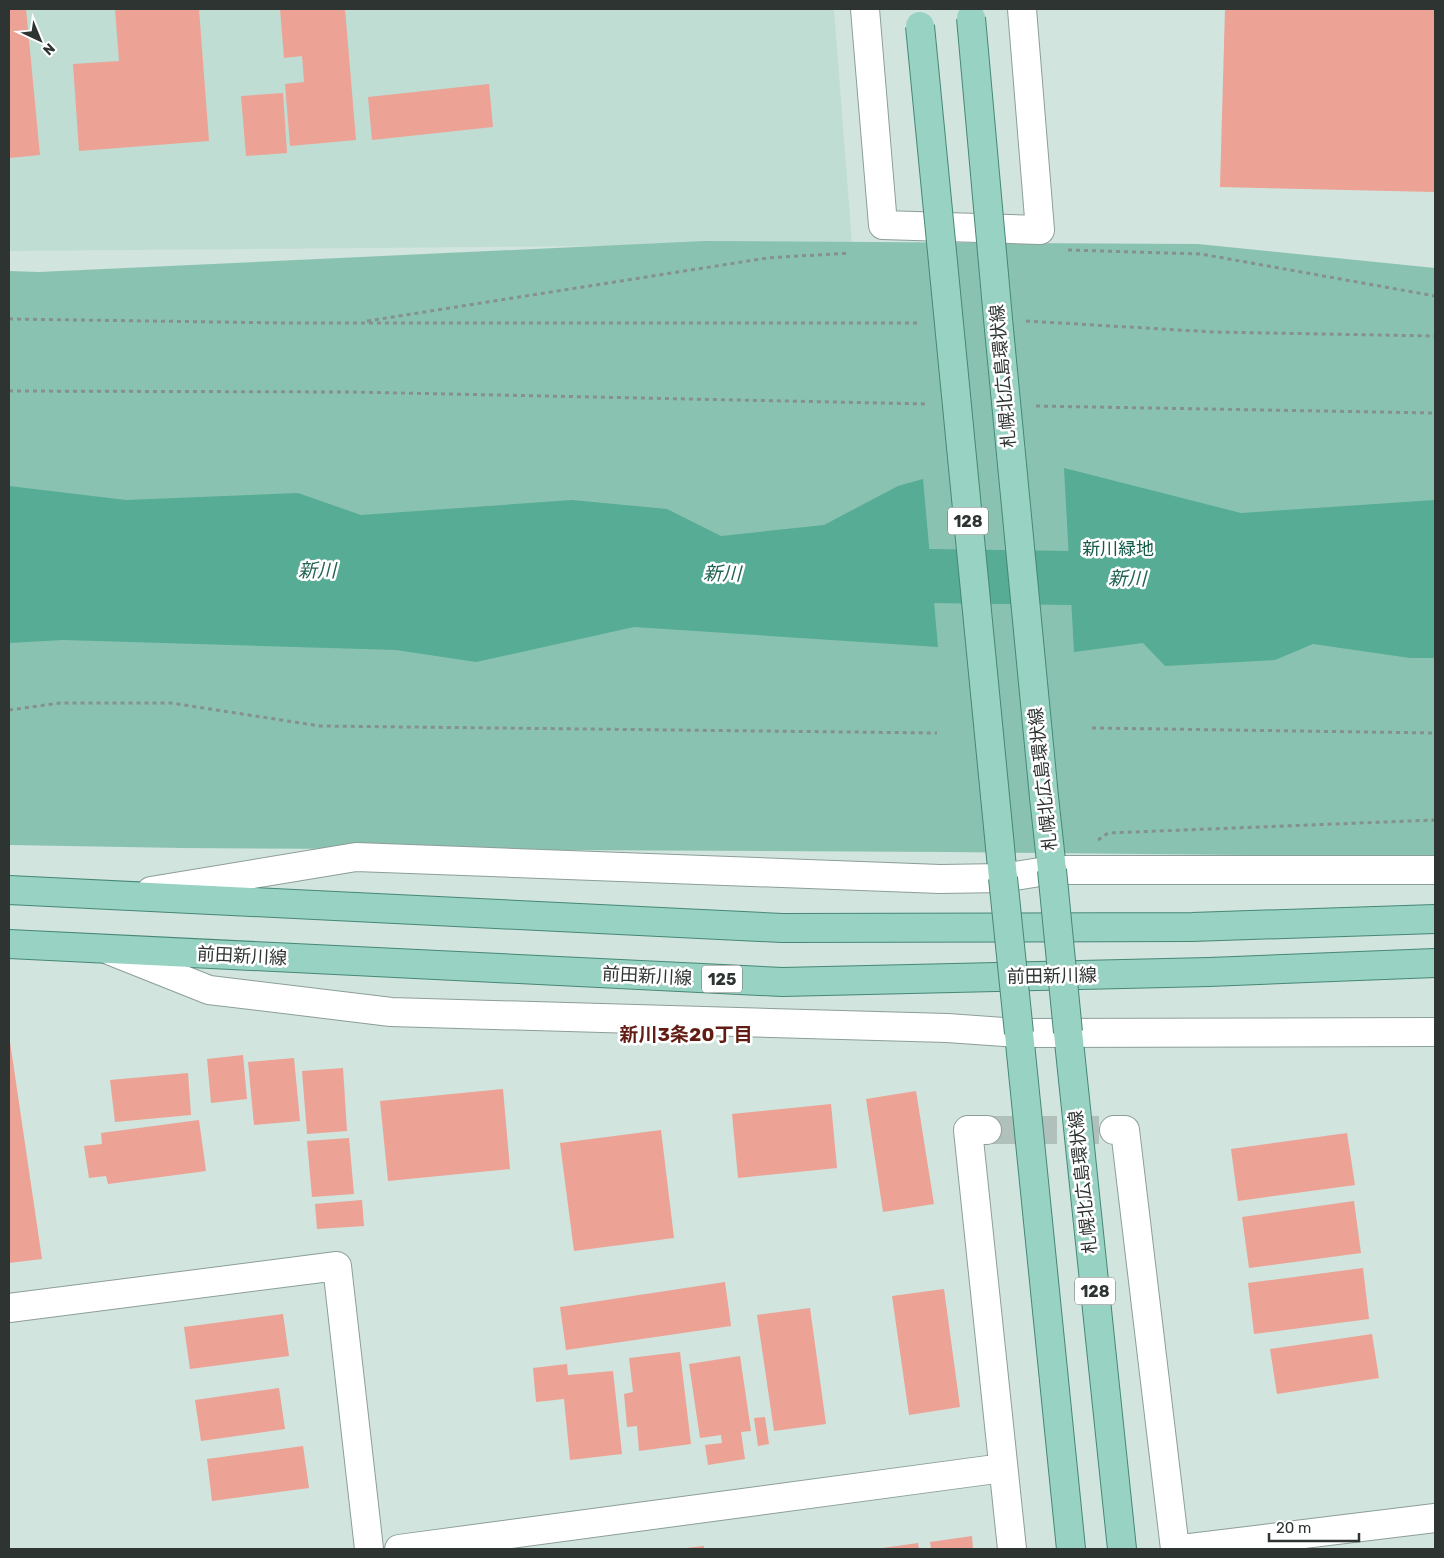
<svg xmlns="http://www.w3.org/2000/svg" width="1444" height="1558" font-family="Rubik,'Noto Sans JP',sans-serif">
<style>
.built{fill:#c0ddd3}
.green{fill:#8ac2b1}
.water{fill:#56ac94}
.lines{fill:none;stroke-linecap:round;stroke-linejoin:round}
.river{stroke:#56ac94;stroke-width:54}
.building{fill:#eca295}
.street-tunnel{stroke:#b0c1bb;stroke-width:28;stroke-dasharray:28 14;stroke-linecap:butt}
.street-casing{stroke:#8c9e98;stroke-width:30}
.primary-casing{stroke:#468776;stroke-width:30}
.path{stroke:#84918d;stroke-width:3;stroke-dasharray:4 4;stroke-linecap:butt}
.street{stroke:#fff;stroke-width:28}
.primary{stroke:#98d2c3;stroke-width:28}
.primary-bridge-casing{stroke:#468776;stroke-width:30;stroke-linecap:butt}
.primary-bridge{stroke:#98d2c3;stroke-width:28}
.labels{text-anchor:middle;stroke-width:5;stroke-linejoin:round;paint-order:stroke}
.shield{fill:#fff;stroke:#6c7170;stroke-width:1}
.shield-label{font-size:16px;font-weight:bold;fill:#2d3432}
.street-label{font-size:18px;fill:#2d3432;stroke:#fff}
.park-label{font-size:18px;fill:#135a49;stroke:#fff}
.water-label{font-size:19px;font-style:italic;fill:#206352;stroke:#fff}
.neighbourhood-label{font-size:19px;font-weight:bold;fill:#611d14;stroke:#fff}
</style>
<rect width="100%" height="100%" fill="#d1e4dd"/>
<path class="built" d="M9,9H834L852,244L9,251Z"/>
<path class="green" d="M704,241L1198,244L1435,268V857L947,852L181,848L9,845V271L39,272Z"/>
<path class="water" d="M1064,468L1241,513L1435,500V658H1410L1313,644L1275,660L1165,666L1143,643L1074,652Z
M923,479L938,647L634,627L476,662L396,650L63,640L9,643V486L126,500L298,493L361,515L572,500L667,509L721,536L824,525L898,486Z"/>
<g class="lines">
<path class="river" d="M858,575L1144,579"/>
</g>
<path class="building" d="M9,9H26L40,155L9,158Z
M115,9H199L209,141L79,151L73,64L119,61Z
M280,9H345L356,140L290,146L285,84L304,82L302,56L284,58Z
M1225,9H1435V192L1220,187Z
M489,84L493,127L372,140L368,97Z
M283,93L287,153L246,156L241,96Z
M9,1035L42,1259L9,1263Z
M243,1055L247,1099L211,1103L207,1059Z
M294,1058L300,1121L254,1125L248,1062Z
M343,1068L347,1131L307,1134L302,1071Z
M188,1073L191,1115L115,1122L110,1080Z
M503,1089L510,1169L388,1181L380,1101Z
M916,1091L934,1204L883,1212L866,1099Z
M831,1104L837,1168L738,1178L732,1114Z
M199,1120L206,1171L108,1184L106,1176L89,1178L84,1146L102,1144L101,1133Z
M661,1130L674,1238L574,1251L560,1143Z
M1347,1133L1355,1185L1238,1201L1231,1149Z
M349,1138L354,1194L312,1197L307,1141Z
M362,1200L364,1226L317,1229L315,1204Z
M1354,1201L1361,1253L1249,1268L1242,1217Z
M1363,1268L1369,1319L1254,1334L1248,1283Z
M725,1282L731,1326L566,1350L560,1307Z
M944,1289L960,1407L909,1415L892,1296Z
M810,1308L826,1424L774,1431L757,1315Z
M283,1314L289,1356L190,1369L184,1327Z
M1372,1334L1379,1378L1277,1394L1270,1349Z
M680,1352L691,1444L639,1451L637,1426L627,1427L624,1394L633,1392L629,1358Z
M740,1356L751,1431L741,1432L745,1459L708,1465L705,1445L722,1443L721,1435L700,1438L689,1364Z
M567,1364L568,1375L613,1371L622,1454L570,1460L564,1399L536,1402L533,1368Z
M279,1388L285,1429L201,1441L195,1400Z
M765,1417L769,1444L758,1446L754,1418Z
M303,1446L309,1488L212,1501L207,1459Z
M972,1536L973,1549H931L930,1542Z
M918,1543L919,1549H883V1548Z
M704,1546V1549H686V1548Z"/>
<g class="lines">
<path class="street-tunnel" d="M987,1130H1114"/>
<g class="street-casing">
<path id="street" d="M865,9L883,225L1040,230L1022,9
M151,891L356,857L940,879L1003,878L1052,870H1435
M111,951L209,990L391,1012L947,1028L1019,1033L1435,1032
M987,1130H968L1012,1549
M1114,1130H1125L1175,1549
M9,1308L337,1266L369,1549
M399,1549L1003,1468
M1182,1549L1435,1518"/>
</g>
<g class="primary-casing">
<path id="primary" d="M995,796L1003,878
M1044,797L1052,870
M9,890L782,928L1192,927L1435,919
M9,944L782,982L1209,972L1435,963
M1068,1032L1122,1549
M1019,1033L1071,1549"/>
</g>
<path class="path" d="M1068,250L1201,254L1435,296
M9,319L286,323H917
M367,321L767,258L849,253
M1026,321L1213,332L1435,336
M9,391L351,392L927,404
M1036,406L1435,413
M9,710L60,703H171L320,726L937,733
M1092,728L1435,733
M1098,840L1108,833L1435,820"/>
<use href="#street" class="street"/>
<use href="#primary" class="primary"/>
<g class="primary-bridge-casing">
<path id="primary-bridge" d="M971,18L998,319L1044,797
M920,26L995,796
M1052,870L1068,1032
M1003,878L1019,1033"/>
</g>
<use href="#primary-bridge" class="primary-bridge"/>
</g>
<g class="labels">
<g class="shield">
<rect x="948" y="507.5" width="40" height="27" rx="4"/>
<rect x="702" y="965.5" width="40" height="27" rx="4"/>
<rect x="1075" y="1277.5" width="40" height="27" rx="4"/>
</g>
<g class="shield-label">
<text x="968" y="527">128</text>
<text x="722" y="985">125</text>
<text x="1095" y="1297">128</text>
</g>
<g class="street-label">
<text transform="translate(1003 376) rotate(-95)" y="6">札幌北広島環状線</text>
<text transform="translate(1043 779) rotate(-96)" y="6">札幌北広島環状線</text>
<text transform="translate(242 956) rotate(3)" y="6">前田新川線</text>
<text transform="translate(647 976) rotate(3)" y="6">前田新川線</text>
<text transform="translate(1052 976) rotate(-1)" y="6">前田新川線</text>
<text transform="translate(1083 1182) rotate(-96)" y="6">札幌北広島環状線</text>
</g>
<g class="park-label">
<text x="1118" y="555">新川緑地</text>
</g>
<g class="water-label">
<text x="317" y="577">新川</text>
<text transform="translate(722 573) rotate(1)" y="7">新川</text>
<text transform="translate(1127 578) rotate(1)" y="7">新川</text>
</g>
<g class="neighbourhood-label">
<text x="686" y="1041">新川3条20丁目</text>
</g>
</g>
<rect width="1444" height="1558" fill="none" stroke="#2d3432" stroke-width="20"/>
<g transform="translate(40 40) rotate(136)" stroke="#ffffff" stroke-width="4" paint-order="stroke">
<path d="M0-4L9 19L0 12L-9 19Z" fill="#2d3432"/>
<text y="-8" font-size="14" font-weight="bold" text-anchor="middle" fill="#2d3432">N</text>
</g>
<path d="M1269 1533v8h90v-8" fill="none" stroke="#2d3432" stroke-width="2.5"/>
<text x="1276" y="1533" font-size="15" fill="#2d3432" stroke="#ffffff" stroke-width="4" paint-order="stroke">20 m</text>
</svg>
